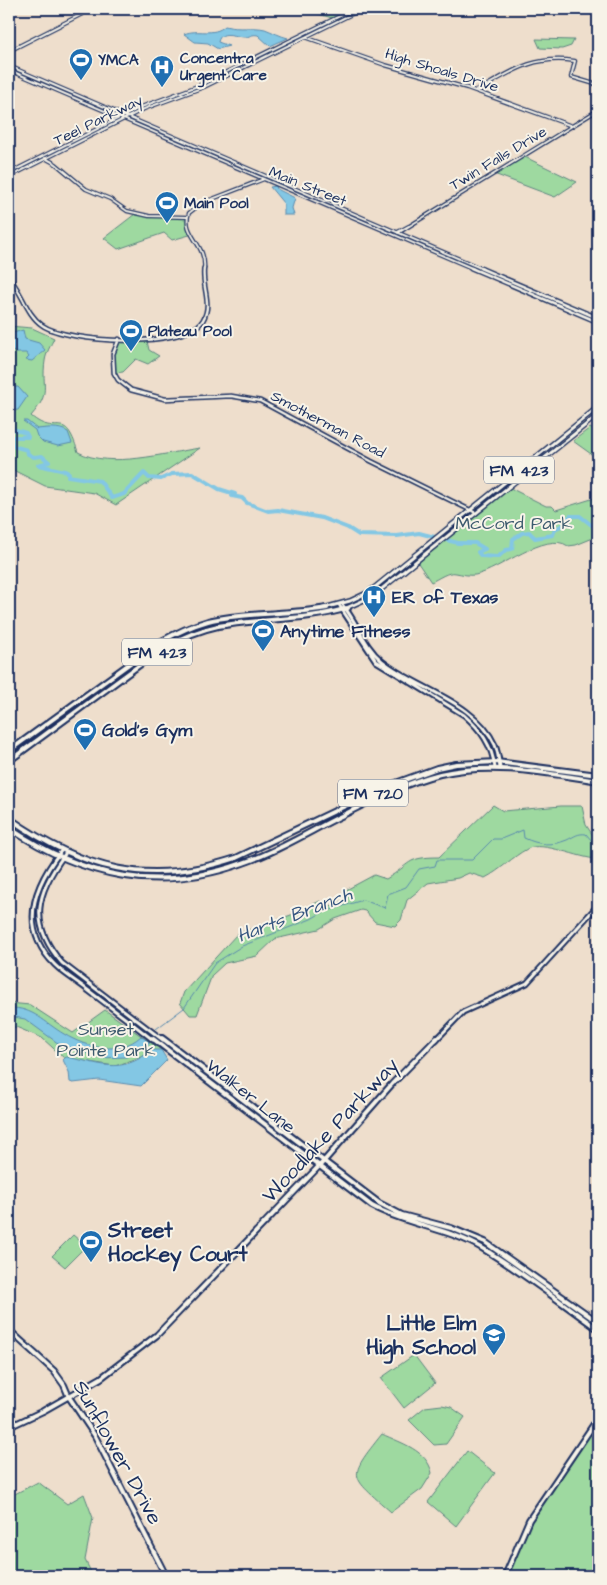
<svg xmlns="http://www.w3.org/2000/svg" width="607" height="1585" font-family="'Architects Daughter',sans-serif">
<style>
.green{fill:#9ed9a0;stroke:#5c847f}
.water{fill:#83c7e4;stroke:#598aae}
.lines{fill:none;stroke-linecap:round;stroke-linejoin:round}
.stream{stroke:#598aae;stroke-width:1}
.river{stroke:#83c7e4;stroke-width:4}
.secondary-far3-casing{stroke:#1b2f5e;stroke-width:4.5}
.secondary-far2-casing{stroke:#1b2f5e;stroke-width:5.5}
.secondary-far1-casing{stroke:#1b2f5e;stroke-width:7}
.secondary-casing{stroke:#1b2f5e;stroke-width:8}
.primary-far1-casing{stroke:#1b2f5e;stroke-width:6}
.primary-casing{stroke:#1b2f5e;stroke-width:8}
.secondary-far3{stroke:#f7f3e8;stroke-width:2}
.secondary-far2{stroke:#f7f3e8;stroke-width:2.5}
.secondary-far1{stroke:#f7f3e8;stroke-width:3}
.secondary{stroke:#f7f3e8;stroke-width:4}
.primary-far1{stroke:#f7f3e8;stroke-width:3}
.primary{stroke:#f7f3e8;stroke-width:4}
.labels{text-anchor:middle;stroke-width:4;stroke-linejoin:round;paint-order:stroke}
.far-poi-label{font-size:15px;font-weight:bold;fill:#1b2f5e;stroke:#f7f3e8;text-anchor:start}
.far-street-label{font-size:15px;fill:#1b2f5e;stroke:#f7f3e8}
.shield{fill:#f7f3e8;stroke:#5d6a87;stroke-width:1}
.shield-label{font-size:16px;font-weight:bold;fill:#1b2f5e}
.park-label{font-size:18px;fill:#3c5a6e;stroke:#f7f3e8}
.poi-label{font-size:18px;font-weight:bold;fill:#1b2f5e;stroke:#f7f3e8;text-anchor:start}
.street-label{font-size:18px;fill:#1b2f5e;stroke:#f7f3e8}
.water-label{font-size:19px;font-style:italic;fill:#355580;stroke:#f7f3e8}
.near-street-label{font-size:21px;fill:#1b2f5e;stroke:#f7f3e8}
.near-poi-label{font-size:21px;font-weight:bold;fill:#1b2f5e;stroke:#f7f3e8;text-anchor:start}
</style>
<rect width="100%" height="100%" fill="#eedecc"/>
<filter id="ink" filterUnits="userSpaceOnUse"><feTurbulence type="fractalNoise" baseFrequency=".02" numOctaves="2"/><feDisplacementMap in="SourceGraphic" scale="10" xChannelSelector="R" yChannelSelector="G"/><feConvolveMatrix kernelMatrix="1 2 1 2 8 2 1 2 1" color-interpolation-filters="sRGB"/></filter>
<g filter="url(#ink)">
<path class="green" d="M302,9H353L332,18Z
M536,39L574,40L571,46L562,49L540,48Z
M525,157L577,182L555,197L494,174Z
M135,214L187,217V223L193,234L172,240L164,233L118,249L104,238Z
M9,326L32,328L54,338C51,345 46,353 45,361C41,388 52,392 31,416C58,439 64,407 78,452C110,469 165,453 200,448L116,505L94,493L45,486L9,468Z
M119,339L147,341L149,350L159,356L148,364L136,359L123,372L114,373L113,354Z
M590,428L598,432V459L573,441Z
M510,488L546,506H552L556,510L598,497V536L576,545L568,546C546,530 499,571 475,575C468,576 462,574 456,573C448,571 438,579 431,582L418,563Z
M493,805L503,811L561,806H582L586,825L598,843V859C580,859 542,840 527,849C512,857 501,870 485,878L469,873L458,878L428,883L407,900L401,920L395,926L375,922L365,911L361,910L335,919L319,929L275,939L257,956L225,963L212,975L197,1015H190L180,1003L184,992L237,934L291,915L320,901L326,908L348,898L344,893L346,890L374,875L386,879C412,864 405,857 439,857Z
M9,1003L30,1005L73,1033L105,1010L161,1050L115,1066L64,1058L42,1038L16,1027L9,1028Z
M73,1235L86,1246L65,1267L52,1256Z
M414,1355L435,1383L404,1408L381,1378Z
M442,1405L451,1407L465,1417L446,1444L434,1445L409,1420L425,1407Z
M598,1419V1576H505L525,1526Z
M382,1434C401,1443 427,1450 432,1473L422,1489L391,1512C350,1475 346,1479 382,1434Z
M467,1451L495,1473L456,1526L428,1502Z
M38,1482L67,1504L84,1494L93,1518L85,1560L93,1576H9V1497Z"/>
<path class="water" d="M225,26C239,30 253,26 265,29C273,32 280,36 288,38L270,46L258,35C252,34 251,36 246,37C238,38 221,28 218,42L229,46L218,49L208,43L195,42L184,34C198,28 213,37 225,26Z
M276,186L277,189L295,198L292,208L294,215H284V204L270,187Z
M23,330L25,339L39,343L45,350L32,361L26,360L29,357L26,353H16L11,350L10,334Z
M14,387H18L27,397L18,410L10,411L9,393Z
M23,421H27L37,429C48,428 58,426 68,432L72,443L58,446L43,442L37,436L35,430Z
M9,1008C33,1007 45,1023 64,1034C87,1048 119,1056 141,1036L150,1043L126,1057L101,1058L59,1044L25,1019L9,1016Z
M152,1050H161L167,1060L141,1086L99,1080L73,1083L70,1082L69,1072L63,1060L66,1057C101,1063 119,1076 152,1050Z"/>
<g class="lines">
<path class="stream" d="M156,1029L184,1008L215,963L242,946L311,919L323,912L363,900L385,908L388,894L406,887L419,869L435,866L437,860H472L493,839H501L523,830L524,838C539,845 552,846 567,840C575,836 578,833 586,834L598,848"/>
<path class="river" d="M9,428L26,433L28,437H11L13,446L27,450L28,454L34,457L42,456L49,462L38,465L65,471L69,473L68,476L100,481L112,498L124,494L144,473L149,478L161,479L172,474L192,473L219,489L235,494L232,496L242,498L247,503L268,511L278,510L322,518L348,528L359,535L397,536L419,533L458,543H475L485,549L478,552L481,556L498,557L506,550L512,549L513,539L522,533L529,532L535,538L553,535L555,529L569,522L567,519L570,516H580L594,527L598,526"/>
<g class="secondary-far3-casing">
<path id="secondary-far3" d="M305,37L385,65L467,88L572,126
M9,51L92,9
M9,66L483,269
M9,70L474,269
M477,91C512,71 533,55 575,61L571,77L598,85
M45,158L56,164L86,189L110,199L127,211L149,216L187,217
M9,173L141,107L200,85L354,9
M9,177L144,109L204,87L362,9
M398,232L409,226
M398,233L598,110
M204,269C207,244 181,234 189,213L202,203L264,179"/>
</g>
<g class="secondary-far2-casing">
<path id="secondary-far2" d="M471,268L598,322
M480,268L598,318
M9,278C22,291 26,314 42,325C67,343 185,350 203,320C213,303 201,286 204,268
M119,339L113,354L114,373L118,380L131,390L165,399L231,396L260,401L371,461L476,513
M342,604L346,609
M339,605L342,609"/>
</g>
<g class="secondary-far1-casing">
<path id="secondary-far1" d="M341,608L376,661L464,715C481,730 492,745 495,768
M345,608C358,625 365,647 382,661C418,690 475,701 495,745C498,752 499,761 500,768
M61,851C33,887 18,928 55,965C64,974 78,982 89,991C110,1007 132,1023 153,1040
M65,854C36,893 28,924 62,963L163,1040
M436,1040L463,1012L527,983L598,905"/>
</g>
<g class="secondary-casing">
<path id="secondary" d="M152,1038L372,1206C407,1225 448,1228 482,1248C522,1272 560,1302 598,1329
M162,1038L379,1203L402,1215L451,1228L485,1242L598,1322
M9,1330L54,1371L64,1385L69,1397L95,1436L166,1576
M9,1427L43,1411L101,1378L157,1335L324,1161L392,1084L437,1038
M505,1576L529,1520L598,1418"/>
</g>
<g class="primary-far1-casing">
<path id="primary-far1" d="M320,609L350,601L369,592L598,407
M344,609L373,596L598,415"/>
</g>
<g class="primary-casing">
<path id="primary" d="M9,751L158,643C174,634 190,626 208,621C246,612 287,615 327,608
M9,761L164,647C181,638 199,630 218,626C261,618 306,621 348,608
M9,818C83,870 148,887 236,858L385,787L437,768L456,764L497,762L598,775
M9,828C83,877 157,894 243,863C276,852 307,833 339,817C371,801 404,783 440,774C492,762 546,773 598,781"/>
</g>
<use href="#secondary-far3" class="secondary-far3"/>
<use href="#secondary-far2" class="secondary-far2"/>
<use href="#secondary-far1" class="secondary-far1"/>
<use href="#secondary" class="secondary"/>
<use href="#primary-far1" class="primary-far1"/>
<use href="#primary" class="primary"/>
</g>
</g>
<defs>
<g id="stadium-pin" transform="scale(1.25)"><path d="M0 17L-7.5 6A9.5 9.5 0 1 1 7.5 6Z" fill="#1f6fb2" stroke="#f7f3e8"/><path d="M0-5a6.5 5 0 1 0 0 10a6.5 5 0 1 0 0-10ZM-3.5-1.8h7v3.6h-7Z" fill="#fff"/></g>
<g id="hospital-pin" transform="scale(1.25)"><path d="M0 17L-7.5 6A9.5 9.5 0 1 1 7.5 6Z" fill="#1f6fb2" stroke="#f7f3e8"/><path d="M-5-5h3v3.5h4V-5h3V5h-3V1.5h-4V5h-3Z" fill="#fff"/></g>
<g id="school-pin" transform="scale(1.25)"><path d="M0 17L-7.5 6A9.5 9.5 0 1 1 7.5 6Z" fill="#1f6fb2" stroke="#f7f3e8"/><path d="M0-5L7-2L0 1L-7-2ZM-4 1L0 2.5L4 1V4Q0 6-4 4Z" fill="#fff"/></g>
</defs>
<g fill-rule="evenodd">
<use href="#stadium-pin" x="81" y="60"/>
<use href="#hospital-pin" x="162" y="67"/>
<use href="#stadium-pin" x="167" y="203"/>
<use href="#stadium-pin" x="131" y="331"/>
<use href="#hospital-pin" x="374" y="597"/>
<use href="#stadium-pin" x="263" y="631"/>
<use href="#stadium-pin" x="85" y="730"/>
<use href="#stadium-pin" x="91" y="1242"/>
<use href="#school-pin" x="494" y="1335"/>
</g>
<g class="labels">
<g class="far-poi-label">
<text x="180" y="63">Concentra<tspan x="180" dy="17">Urgent Care</tspan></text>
<text x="98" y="65">YMCA</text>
<text x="184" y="208">Main Pool</text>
<text x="148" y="336">Plateau Pool</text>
</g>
<g class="far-street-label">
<text transform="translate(442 70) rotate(17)" y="5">High Shoals Drive</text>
<text transform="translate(98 120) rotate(-26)" y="5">Teel Parkway</text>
<text transform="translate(498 158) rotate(-31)" y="5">Twin Falls Drive</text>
<text transform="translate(308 186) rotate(22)" y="5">Main Street</text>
<text transform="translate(328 424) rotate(28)" y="5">Smotherman Road</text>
</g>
<g class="shield">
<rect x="484" y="456.5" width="70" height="27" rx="4"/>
<rect x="122" y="638.5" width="70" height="27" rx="4"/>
<rect x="338" y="779.5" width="70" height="27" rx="4"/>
</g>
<g class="shield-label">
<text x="519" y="476">FM 423</text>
<text x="157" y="658">FM 423</text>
<text x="373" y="799">FM 720</text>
</g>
<g class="park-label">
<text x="514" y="529">McCord Park</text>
<text x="106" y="1035">Sunset<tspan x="106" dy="21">Pointe Park</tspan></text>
</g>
<g class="poi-label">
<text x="392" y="603">ER of Texas</text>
<text x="280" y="637">Anytime Fitness</text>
<text x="102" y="736">Gold's Gym</text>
</g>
<g class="street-label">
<text transform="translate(251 1096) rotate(38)" y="6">Walker Lane</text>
</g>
<g class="water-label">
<text transform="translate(294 914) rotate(-21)" y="7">Harts Branch</text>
</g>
<g class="near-street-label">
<text transform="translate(330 1130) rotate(-47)" y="7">Woodlake Parkway</text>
<text transform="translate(118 1452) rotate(61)" y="7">Sunflower Drive</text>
</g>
<g class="near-poi-label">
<text x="108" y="1237">Street<tspan x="108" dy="24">Hockey Court</tspan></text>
<text x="476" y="1330" text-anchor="end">Little Elm<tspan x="476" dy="24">High School</tspan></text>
</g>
</g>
<rect width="607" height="1585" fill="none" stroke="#f7f3e8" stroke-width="30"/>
<rect x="15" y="15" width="577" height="1555" fill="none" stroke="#1b2f5e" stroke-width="2" filter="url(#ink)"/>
</svg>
